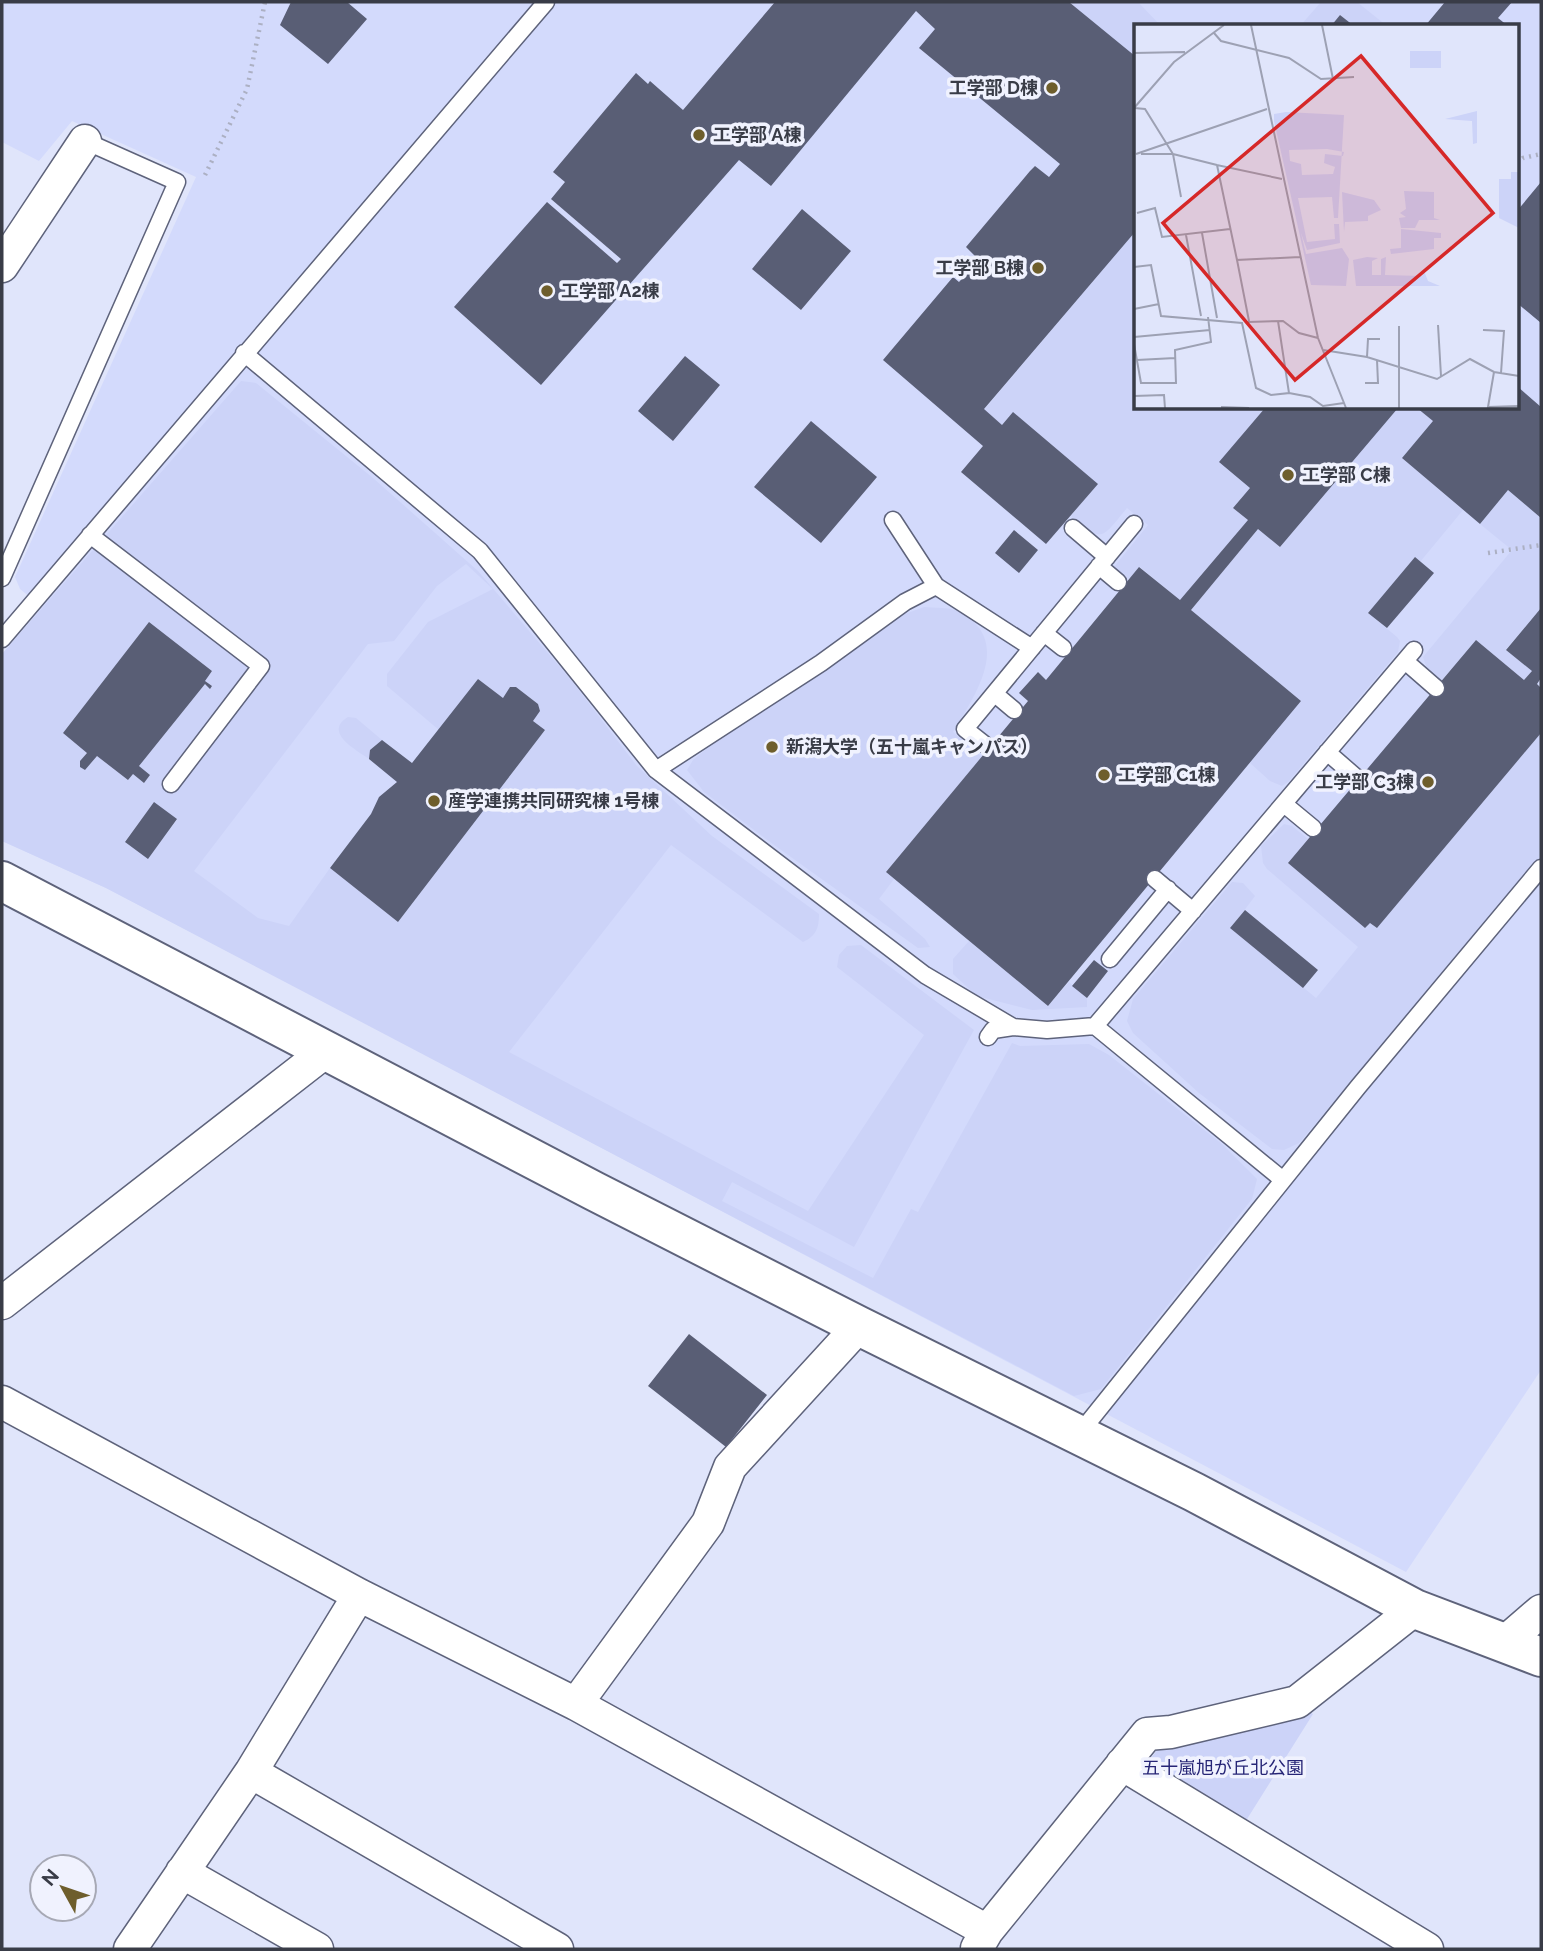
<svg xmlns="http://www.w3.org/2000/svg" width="1543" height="1951" font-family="Raleway,'Noto Sans JP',sans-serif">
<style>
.built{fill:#d3dafc;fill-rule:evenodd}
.green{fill:#ccd3f8;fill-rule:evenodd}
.building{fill:#595e75}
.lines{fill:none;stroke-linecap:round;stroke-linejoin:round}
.lane-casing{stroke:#5e637b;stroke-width:19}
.street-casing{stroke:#5e637b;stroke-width:35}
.secondary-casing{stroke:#5e637b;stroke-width:42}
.path{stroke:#acb0c3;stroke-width:4.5;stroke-dasharray:2 5;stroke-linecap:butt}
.lane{stroke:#fff;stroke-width:16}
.street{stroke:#fff;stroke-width:32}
.secondary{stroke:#fff;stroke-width:38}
.poi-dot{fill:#6e5e2c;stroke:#f0f2fe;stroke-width:2.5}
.labels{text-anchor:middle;stroke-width:7;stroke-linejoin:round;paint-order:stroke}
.poi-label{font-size:18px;font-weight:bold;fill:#393c47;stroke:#f0f2fe;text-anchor:start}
.park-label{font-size:18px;fill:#262576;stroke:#f0f2fe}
.inset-road{fill:none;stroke:#9da1b3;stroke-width:2}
.view{fill:#d62828;fill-opacity:0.15;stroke:#d62828;stroke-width:3.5}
.inset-edge{fill:none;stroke:#393c47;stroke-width:3.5}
</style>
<rect width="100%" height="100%" fill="#e0e5fb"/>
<path class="built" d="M2,2H1541V1370L1406,1572L306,992L106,888L2,841V654L42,607L20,589L15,577L196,177L72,121L39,161L2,142ZM1135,26H1517V408H1135Z"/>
<path class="green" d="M1069,2H1138L1161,26H1135V56Z
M1321,2H1357L1387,26H1354L1340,15L1331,26H1300Z
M1134,233L1135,408H1265L1220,462L1250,488L1233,508L1248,520L1180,600L1140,567L1129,579L1114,567L1148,525L1127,508C1101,539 1103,544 1071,516L1097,484L1013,413L1002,425L984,410Z
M241,381L256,383L373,478L478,571L571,680L637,766L712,836L819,914C819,928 816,936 803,942L671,845L509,1052L808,1211L924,1035L837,967L839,955L847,946L861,945L974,1030L854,1247L732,1182L722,1201L873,1278L911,1209L918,1212L1012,1043L1020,1046L1089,1044L1109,1055L1222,1144L1257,1179L1252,1199L1101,1389L1074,1396L106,888L2,841V654ZM466,564L493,589L428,622L387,674V686L439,730L478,679L503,698L510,688L516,687L538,704L540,711L533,721L545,730L398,922L330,868L289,926L258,918L194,871L368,644L394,641L437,586ZM149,623L212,671L205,681L212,687L205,684L139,766L150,775L144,783L133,774L128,780L97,756L85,770L80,761L87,752L63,733ZM154,803L177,820L148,858L125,841Z
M1398,408H1417L1433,421L1402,458L1463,510L1420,562L1368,613L1397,637L1400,641L1398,652L1288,782L1282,786L1270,781L1250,763L1301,701L1191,610L1258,529L1280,547Z
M1508,490L1541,518V608L1506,649L1532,671L1524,680L1476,640L1441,681L1427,669L1423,657L1512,550L1480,524Z
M924,607C934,608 949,607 957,611C1015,639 975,695 953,732L982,757L886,872L894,879L879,899L925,939L930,947L918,948L770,842L704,792L687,770L693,760L721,737L891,619Z
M348,717L356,718L382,740L370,750L369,759C355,749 323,732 348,717Z
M1541,733V857L1299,1143L1284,1150L1272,1149L1199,1093L1133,1033L1127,1021L1133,999L1232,882L1243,883L1255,896L1231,928L1316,998L1358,947L1267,869L1263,863L1261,846L1284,824L1292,826L1308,839L1288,863L1365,928L1370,923L1377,928Z
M969,941L1048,1006L1069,982L1087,998V1007L1032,1010L977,996L953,974V959Z
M1291,1702L1313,1714L1237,1835L1141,1771L1171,1732Z"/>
<path class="building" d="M291,2H347L367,19L328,64L280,25Z
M775,2H1069L1135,56V232L984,409L1002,425L1013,412L1098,484L1046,544L961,472L983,446L883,360L953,277L959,282L979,260L966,247L1030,171L1035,166L1049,177L1060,164L919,48L935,29L916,11L771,186L739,160L541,385L454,307L547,202L617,263L621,259L551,199L565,182L553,172L636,73L648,84L650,81L683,110Z
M1445,2H1512L1498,18L1508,26H1425Z
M1340,15L1354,26H1331Z
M1541,182V323L1517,303V211Z
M802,209L851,251L801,310L752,269Z
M685,356L720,385L673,441L638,411Z
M1517,386L1541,407V518L1508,490L1480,524L1402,458L1433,421L1417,408H1517Z
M1265,408H1398L1280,547L1258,529L1191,610L1301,701L1048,1006L886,872L1028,701L1019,693L1038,672L1046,680L1139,567L1180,600L1248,520L1233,508L1250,488L1219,462Z
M811,421L877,477L821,543L754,487Z
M1014,530L1038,550L1019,573L995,553Z
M1415,557L1434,573L1387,628L1368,613Z
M1541,608V678L1537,684L1541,688V733L1377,928L1370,923L1365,928L1288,863L1476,640L1524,680L1532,671L1506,650Z
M149,622L212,671L205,681L212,686L210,689L205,684L139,766L150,775L144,783L133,774L128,780L97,756L85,770L80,767V761L87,753L63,733Z
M478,679L503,698L510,687H516L538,704L540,711L533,721L545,730L398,922L330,868L371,814L379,797L397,782L369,759L370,750L382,740L412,763Z
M154,802L177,819L148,859L125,842Z
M1245,910L1318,970L1303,988L1230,928Z
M1094,960L1108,971L1087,998L1072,986Z
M689,1334L767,1395L726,1447L648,1386Z"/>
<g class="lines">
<g class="lane-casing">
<path id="lane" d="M244,353L480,551L656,770L925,975L1013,1027
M893,520L936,586
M1073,528L1107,557
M90,535L261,666L171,784
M1099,566L1118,582
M2,578L177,182L85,141
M1044,633L1063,648
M2,639L546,2
M1405,661L1436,688
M995,694L1014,710
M984,744L965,729L1134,524
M1327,752L1358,779
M656,770L821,663L905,602L936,586L1032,648
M1284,804L1313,828
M1155,879L1193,911
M1110,959L1168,889
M1095,1026L1414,650
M988,1037L993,1030L1013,1027L1047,1030L1095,1026L1283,1180
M1079,1434L1358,1087L1541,868"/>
</g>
<g class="street-casing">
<path id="street" d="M2,266L85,141
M2,1303L326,1051
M859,1326L730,1467L708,1523L576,1704L987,1931
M2,1402L359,1595L576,1704
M1505,1642L1541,1611
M1122,1764L1427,1949
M251,1772L557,1949
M182,1872L317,1949
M977,1948L987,1931L1147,1734L1171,1732L1297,1702L1415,1609
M130,1949L251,1772L359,1595"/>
</g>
<g class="secondary-casing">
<path id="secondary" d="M2,881L594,1191L859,1326L1194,1492L1415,1609L1541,1657"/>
</g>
<path class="path" d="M1517,163L1523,158L1541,154
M205,175L247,89L265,2
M1488,553L1541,545"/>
<use href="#lane" class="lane"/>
<use href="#street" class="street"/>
<use href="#secondary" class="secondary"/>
</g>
<g class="poi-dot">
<circle cx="1052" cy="88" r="7"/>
<circle cx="699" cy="135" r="7"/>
<circle cx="1038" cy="268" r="7"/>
<circle cx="547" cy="291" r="7"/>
<circle cx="1288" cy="475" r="7"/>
<circle cx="772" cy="747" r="7"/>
<circle cx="1104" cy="775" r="7"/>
<circle cx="1428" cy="782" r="7"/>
<circle cx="434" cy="801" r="7"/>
</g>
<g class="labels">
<g class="poi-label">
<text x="1038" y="94" text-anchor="end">工学部 D棟</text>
<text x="713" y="141">工学部 A棟</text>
<text x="1024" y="274" text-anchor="end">工学部 B棟</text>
<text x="561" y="297">工学部 A2棟</text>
<text x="1302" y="481">工学部 C棟</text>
<text x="786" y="753">新潟大学（五十嵐キャンパス）</text>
<text x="1118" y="781">工学部 C1棟</text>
<text x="1414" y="788" text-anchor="end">工学部 C3棟</text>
<text x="448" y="807">産学連携共同研究棟 1号棟</text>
</g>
<g class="park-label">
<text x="1223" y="1774">五十嵐旭が丘北公園</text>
</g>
</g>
<g transform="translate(1134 24)">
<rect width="385" height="385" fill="#e0e5fb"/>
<path d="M276,27H307V44H276ZM343,87V119L339,120L338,97L311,95ZM152,88L210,91L204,194H200L198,173L164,174L173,218L201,215L200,200H205L206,219L173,226L167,209L172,230L208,224L215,235L212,262L177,261L140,97V90ZM193,125L210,128L209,132L191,130L190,139L201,143L199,150L168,151L167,140L156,137L155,126ZM377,148H385V204L365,194V155H377ZM270,167L300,168V194L306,196H285L281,204H267L265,194L272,193L266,189L272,185ZM208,168L240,176L247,186L234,192V197L211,198L210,208ZM267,205L307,209V214H300V225L257,230L256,225L267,224ZM233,233L244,234L238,237V251H247V235L252,233L251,251L288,252L290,247L294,257L306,262H222L219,236Z" fill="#ccd3f8" fill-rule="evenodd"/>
<path class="inset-road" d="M117,1L184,314L212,384M188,1L199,55M80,9L87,17L155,34L187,55L220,53M0,29L51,28M0,84L40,38L90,1M0,84L11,85L39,130L47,173M2,130L133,85M7,130H39L83,141M3,189L21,184L28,213L96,205M68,209L83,294M52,211L67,292M103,236L83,141L148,155M0,243L17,241L27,292L108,299L122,364L137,371L155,369L144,297M0,285L25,280M115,297L103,236L166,233M114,298L149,297L165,309L184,314M304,301L307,352M265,302V384M349,306L370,307L367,349M0,313L76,306M0,320L7,359H42L41,326L77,318L74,293M189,326L233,333L303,355L336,335L360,348L385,352M233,333L234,315H246M3,336L41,334M360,348L354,383L385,382M231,359H244L243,336M155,369L176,373L189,382L210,379M0,372L30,371L31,384M87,383L115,384"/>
<path class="view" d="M227,32L359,189L161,356L29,199Z"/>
<rect width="385" height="385" class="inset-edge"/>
</g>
<rect width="1543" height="1951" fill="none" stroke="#393c47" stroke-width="7"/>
<g transform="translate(63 1888) rotate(310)"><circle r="33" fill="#f0f2fe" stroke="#a7a9b5" stroke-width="2"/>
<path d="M0-5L12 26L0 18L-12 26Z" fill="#6e5e2c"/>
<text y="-10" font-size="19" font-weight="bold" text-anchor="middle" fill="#393c47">N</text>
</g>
</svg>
